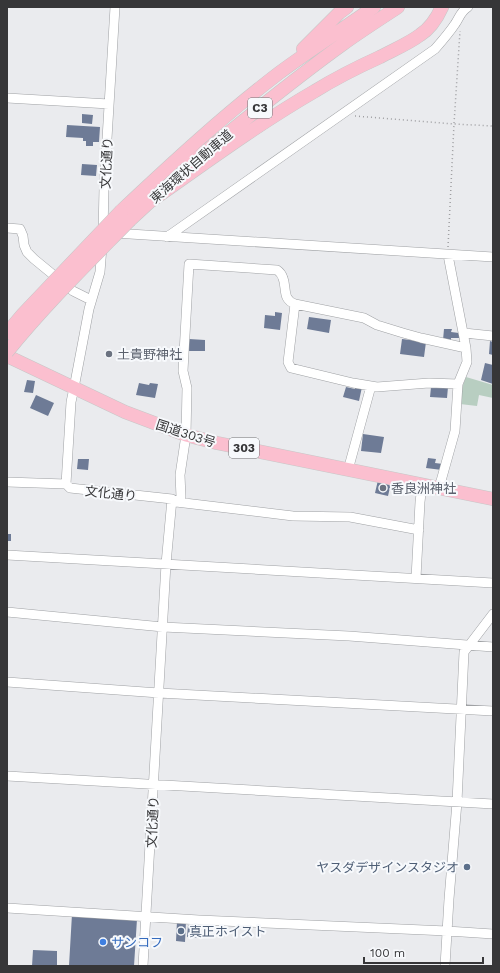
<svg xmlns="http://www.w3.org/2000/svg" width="500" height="973" font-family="'Work Sans','Noto Sans JP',sans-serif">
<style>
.grass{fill:#b8cec1}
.building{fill:#6e7b96}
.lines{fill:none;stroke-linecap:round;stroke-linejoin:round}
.minor-casing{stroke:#9fa1a4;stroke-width:10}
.highway-casing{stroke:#c7c7c7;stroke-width:14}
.path{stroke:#9f9fa2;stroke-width:1.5;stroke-dasharray:1 3;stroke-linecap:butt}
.minor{stroke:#fff;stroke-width:9}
.highway{stroke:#fbbfcf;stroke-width:13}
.highway-bridge-casing{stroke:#c7c7c7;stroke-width:14;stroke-linecap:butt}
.highway-bridge{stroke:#fbbfcf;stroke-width:13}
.worship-dot{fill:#6b7280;stroke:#f7f9fc;stroke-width:1.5}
.service-dot{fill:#5c6f8a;stroke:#f7f9fc;stroke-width:1.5}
.shop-dot{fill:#3f7fe0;stroke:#f7f9fc;stroke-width:1.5}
.labels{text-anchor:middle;stroke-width:4;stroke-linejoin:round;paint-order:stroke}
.shield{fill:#f7f9fc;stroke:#707073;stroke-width:1}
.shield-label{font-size:12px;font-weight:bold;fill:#363638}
.street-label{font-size:13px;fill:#363638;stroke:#f7f9fc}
.worship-label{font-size:13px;fill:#5b616d;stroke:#f7f9fc;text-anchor:start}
.service-label{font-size:13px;fill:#4e5e75;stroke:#f7f9fc;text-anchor:end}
.shop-label{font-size:13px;fill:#366cbe;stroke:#f7f9fc;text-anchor:start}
</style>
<rect width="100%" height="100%" fill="#eaebee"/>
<path class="grass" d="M466,377L493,385V398L479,395L477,406L460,404L462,388Z"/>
<path class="building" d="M82,114L93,115L92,124L82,123Z
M67,125L100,127L99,142H93V146H86V141H83V138L66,137Z
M82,164L97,165L96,176L81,175Z
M275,312L282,313L280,330L264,328L265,315L275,316Z
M309,317L331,320L329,333L307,329Z
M444,329H452L451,332L459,333V338H451V341L443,340Z
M189,339L205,340V351H189Z
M402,339L426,342L424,357L400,354Z
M490,341L493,342V355L489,354Z
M485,363L493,365V384L481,380Z
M27,380L35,381L33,393L24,392Z
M139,383L149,385L150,383L158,384L155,398L136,395Z
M355,386L362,387L359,401L343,397L346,387L355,389Z
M431,387H448L447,398L430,397Z
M36,395L54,403L48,416L30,408Z
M363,434L384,437L381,453L361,451Z
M428,458L436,459L435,463L443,464L442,470L426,468Z
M78,459H89L88,470L77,469Z
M378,480L391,483L388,496L375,493Z
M7,534H11V541H7Z
M72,914L137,919L134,966H69Z
M177,921H186L185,942L176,941Z
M188,925H198L197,938L187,937Z
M33,950L57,951V966H32Z"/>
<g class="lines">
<g class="minor-casing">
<path id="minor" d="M7,98L109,104
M7,228L20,229L23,236L24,245L27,252L34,259L73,291L91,300
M103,232L104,188L115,7
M114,233L493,257
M167,237L435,49C442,41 449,33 455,24C460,17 460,12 468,7
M102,247L100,272L89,309L74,388L71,402L66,484L70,488L172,499L166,564L143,966
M295,304L288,362L291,368L353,383L377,387L429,383L458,384
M464,333L493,336
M348,470L371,386
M7,482L66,484
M439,488L455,431L458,384L467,362L466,348L448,255
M419,530L350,517L293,516L176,502L181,497L180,475L186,435L187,388L183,371L189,264L277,270C280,272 282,275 283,278C287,289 282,299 295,304L364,318L377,325L403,333L421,338L466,348
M7,555L493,583
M416,578L420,502L422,486
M7,612L163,627L349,636L493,647
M7,682L159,693L493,711
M7,776L493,804
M7,908L199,920L447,931L493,934
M445,966L449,899L457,802L464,652L493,614"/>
</g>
<g class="highway-casing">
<path id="highway" d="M303,49L339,13L347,7
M189,165C239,124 290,82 343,44C361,31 380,19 398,7
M151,201C205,163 258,124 315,91C336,78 358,67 380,57C393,50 408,44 420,35C431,28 437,18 442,7
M121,211C172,163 224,115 279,73C310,50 343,29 374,7
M130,220L156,196
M7,356L125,412L186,435L217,443L493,499"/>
</g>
<path class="path" d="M355,116L454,124L493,126
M448,247L454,124L460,31"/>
<use href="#minor" class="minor"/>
<use href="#highway" class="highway"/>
<g class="highway-bridge-casing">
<path id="highway-bridge" d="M7,333L23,314L121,211
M7,352C45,305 88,263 130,220"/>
</g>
<use href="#highway-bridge" class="highway-bridge"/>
</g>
<g class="worship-dot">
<circle cx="109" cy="354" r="4"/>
<circle cx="383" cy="488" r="4"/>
</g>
<g class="service-dot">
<circle cx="467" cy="867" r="4"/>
<circle cx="181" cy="931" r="4"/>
</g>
<circle class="shop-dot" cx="103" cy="942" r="4"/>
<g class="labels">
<g class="shield">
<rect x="248" y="98" width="24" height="20" rx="3"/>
<rect x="229" y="438" width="30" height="20" rx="3"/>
</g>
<g class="shield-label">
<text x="260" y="112">C3</text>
<text x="244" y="452">303</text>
</g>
<g class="street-label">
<text transform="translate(106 163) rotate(-87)" y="5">文化通り</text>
<text transform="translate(191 166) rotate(-41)" y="5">東海環状自動車道</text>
<text transform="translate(186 433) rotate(18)" y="5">国道303号</text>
<text transform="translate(111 493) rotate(6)" y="5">文化通り</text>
<text transform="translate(152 822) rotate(-87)" y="5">文化通り</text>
</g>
<g class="worship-label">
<text x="117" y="359">土貴野神社</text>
<text x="391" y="493">香良洲神社</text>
</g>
<g class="service-label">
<text x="459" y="872">ヤスダデザインスタジオ</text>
<text x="189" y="936" text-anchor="start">真正ホイスト</text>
</g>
<g class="shop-label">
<text x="111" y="947">サンコフ</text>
</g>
</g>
<rect width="500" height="973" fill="none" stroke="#363638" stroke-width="16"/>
<path d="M364 957v6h119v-6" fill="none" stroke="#363638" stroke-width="2"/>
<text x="370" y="957" font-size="12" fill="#363638" stroke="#f7f9fc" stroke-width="3" paint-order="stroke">100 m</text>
</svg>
